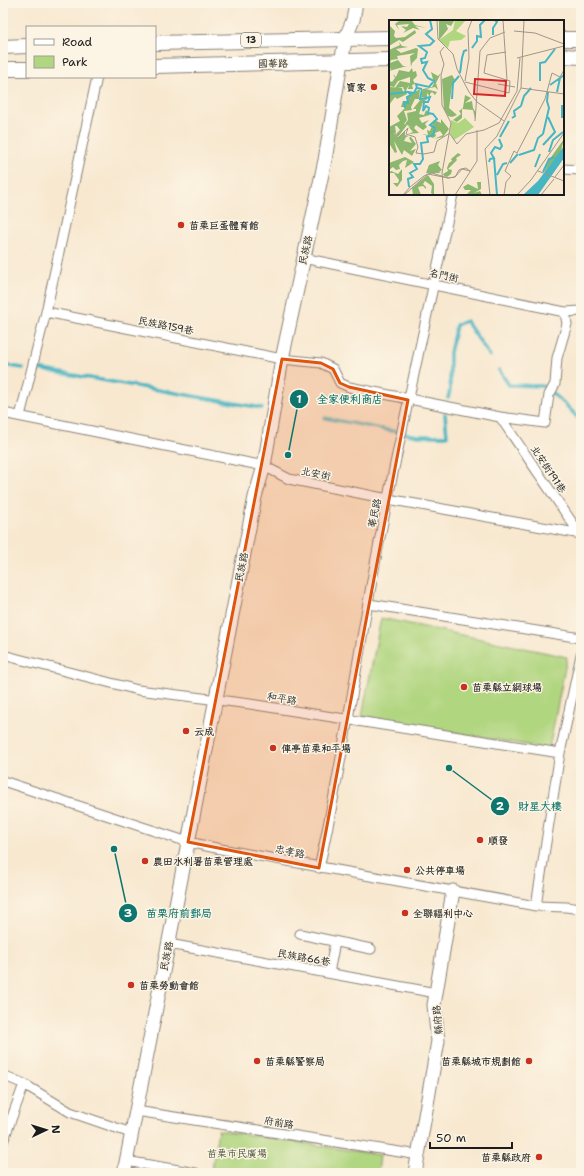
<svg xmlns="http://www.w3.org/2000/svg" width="584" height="1176" font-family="'Shantell Sans','LXGW WenKai TC',sans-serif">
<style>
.green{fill:#b1d680;stroke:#66794e}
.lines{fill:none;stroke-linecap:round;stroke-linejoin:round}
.stream{stroke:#48b5c3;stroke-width:3.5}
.street-casing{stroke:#8a8276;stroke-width:11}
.secondary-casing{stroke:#8a8276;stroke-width:15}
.primary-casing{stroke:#8a8276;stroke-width:16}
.street{stroke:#fff;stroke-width:9}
.secondary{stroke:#fff;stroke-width:13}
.primary{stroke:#fff;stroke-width:14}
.marked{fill:#de560d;fill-opacity:0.2;stroke:#de560d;stroke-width:3;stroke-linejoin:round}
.poi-dot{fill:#c8321e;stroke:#fcf5e5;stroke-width:1.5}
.labels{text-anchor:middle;stroke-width:3;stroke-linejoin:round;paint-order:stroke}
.shield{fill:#fcf5e5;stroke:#5f5d58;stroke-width:1}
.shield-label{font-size:9px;font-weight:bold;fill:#1c1c1c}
.street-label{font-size:10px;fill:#1c1c1c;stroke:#fcf5e5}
.poi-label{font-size:10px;font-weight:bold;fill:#1c1c1c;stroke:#fcf5e5;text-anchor:start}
.park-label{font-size:10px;fill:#49543a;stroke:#fcf5e5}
.inset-river{fill:none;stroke:#48b5c3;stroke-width:2}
.inset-road{fill:none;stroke:#a09688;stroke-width:1}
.view{fill:#d62828;fill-opacity:0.15;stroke:#d62828;stroke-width:2}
.inset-edge{fill:none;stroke:#1c1c1c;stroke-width:2}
.leader{fill:none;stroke:#0f766e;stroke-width:1.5}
.callout-dot{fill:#0f766e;stroke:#fcf5e5;stroke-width:1.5}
.mark-label{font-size:12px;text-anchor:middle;font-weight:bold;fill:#fff}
.callout-label{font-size:11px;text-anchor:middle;font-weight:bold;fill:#0f766e;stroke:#fcf5e5;stroke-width:3;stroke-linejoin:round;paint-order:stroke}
</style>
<rect width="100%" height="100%" fill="#fcf5e5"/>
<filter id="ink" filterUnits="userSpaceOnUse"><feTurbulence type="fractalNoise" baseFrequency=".025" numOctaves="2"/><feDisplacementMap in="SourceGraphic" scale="8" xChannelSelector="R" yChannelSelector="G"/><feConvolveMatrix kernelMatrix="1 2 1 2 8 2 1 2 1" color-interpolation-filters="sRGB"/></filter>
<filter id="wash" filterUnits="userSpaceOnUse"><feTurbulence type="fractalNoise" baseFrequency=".012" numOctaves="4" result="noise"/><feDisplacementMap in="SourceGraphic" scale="16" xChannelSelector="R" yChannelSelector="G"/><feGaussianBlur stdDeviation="0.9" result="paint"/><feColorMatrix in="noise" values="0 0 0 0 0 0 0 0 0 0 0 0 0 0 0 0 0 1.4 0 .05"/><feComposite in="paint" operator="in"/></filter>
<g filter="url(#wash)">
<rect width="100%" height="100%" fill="#f8e8d0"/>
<path class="green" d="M381,618L567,657L549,749L362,716Z
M218,1130L380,1155L378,1173H233L212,1169Z"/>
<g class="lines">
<path class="stream" d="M3,365L23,368
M38,369L262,408
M499,370L509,385L543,386L565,404L581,421
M448,398L450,390V353L456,325L466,321L490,356
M325,418L418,436H447L445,414"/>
</g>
</g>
<g filter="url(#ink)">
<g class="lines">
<g class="street-casing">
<path id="street" d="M563,169L581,170
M303,258L565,312L581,311
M46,312L282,359L321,363L333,369L340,383L349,387L500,417L580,534
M3,413L264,466L289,479L388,499L581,534
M20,416L46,312L97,77
M500,417L545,423L549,395L555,384L557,358L567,324L565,312
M369,604L581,638
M3,655L138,690L250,704L560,753
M3,781L188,842L221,849L536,906L566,907L581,909
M319,868C345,753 360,637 383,522C405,412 430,303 453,194
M536,906L560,753L581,655
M300,934L371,949
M169,944L436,993
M329,973L335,942
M3,1075L24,1084L70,1112L131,1133
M136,1111L419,1155
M3,1142L24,1084
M126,1161L196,1173"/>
</g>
<g class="secondary-casing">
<path id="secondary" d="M124,1173L255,497L264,466L282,359L325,160L341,62L346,37L353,20L356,3
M415,1173L438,1041L434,1005L453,891"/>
</g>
<g class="primary-casing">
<path id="primary" d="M563,39H581
M155,43L390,38
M3,47L27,46
M563,56L581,57
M155,66L390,60
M3,69H27"/>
</g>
<use href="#street" class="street"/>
<use href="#secondary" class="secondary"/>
<use href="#primary" class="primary"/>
</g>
</g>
<path class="marked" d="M282,359L321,363L333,369L340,383L349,387L408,400L319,868L188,842Z"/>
<g class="poi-dot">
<circle cx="374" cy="87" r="4"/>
<circle cx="181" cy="225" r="4"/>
<circle cx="464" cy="687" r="4"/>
<circle cx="186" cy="731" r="4"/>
<circle cx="273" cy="748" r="4"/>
<circle cx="480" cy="840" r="4"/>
<circle cx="145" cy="861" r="4"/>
<circle cx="407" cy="870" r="4"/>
<circle cx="405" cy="913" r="4"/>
<circle cx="131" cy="985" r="4"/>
<circle cx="257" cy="1061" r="4"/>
<circle cx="529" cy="1061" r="4"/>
<circle cx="539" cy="1157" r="4"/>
</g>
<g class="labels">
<rect class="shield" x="241" y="33" width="20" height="14" rx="3"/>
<g class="shield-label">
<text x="251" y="43">13</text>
</g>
<g class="street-label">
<text transform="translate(273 63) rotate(-1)" y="4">國華路</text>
<text transform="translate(305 250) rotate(-77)" y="4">民族路</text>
<text transform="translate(444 275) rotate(12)" y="4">名門街</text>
<text transform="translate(166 325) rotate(11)" y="4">民族路159巷</text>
<text transform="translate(549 469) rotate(56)" y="4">北安街191巷</text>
<text transform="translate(316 473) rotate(11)" y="4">北安街</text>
<text transform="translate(374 513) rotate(-78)" y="4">華民路</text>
<text transform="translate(241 567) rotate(-79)" y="4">民族路</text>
<text transform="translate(282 698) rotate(10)" y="4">和平路</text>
<text transform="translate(290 851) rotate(11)" y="4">忠孝路</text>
<text transform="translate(166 956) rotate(-79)" y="4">民族路</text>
<text transform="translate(304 957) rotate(10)" y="4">民族路66巷</text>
<text transform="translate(437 1020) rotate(-95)" y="4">縣府路</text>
<text transform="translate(279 1122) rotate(9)" y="4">府前路</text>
</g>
<g class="poi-label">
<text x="366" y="91" text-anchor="end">寶家</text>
<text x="189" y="229">苗栗巨蛋體育館</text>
<text x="472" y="691">苗栗縣立網球場</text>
<text x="194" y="735">云成</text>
<text x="281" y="752">俥亭苗栗和平場</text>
<text x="488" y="844">順發</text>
<text x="153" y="865">農田水利署苗栗管理處</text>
<text x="415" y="874">公共停車場</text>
<text x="413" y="917">全聯福利中心</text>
<text x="139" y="989">苗栗勞動會館</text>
<text x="265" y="1065">苗栗縣警察局</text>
<text x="521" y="1065" text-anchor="end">苗栗縣城市規劃館</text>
<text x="531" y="1161" text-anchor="end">苗栗縣政府</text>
</g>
<g class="park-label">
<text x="237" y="1157">苗栗市民廣場</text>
</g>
</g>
<g transform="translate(389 20)">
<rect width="175" height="175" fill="#f8e8d0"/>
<path d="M66,0H77L67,11L77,16L72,20L61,21L59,28L50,20L64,10ZM76,98L85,107L65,120L61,113L62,100L69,103Z" fill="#b1d680"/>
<path d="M11,0H22L26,5L38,8L26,6L31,10L24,8L14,13L17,10L12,6L18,7L20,4L8,5L10,10L6,4ZM50,0L65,1L62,6L57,4L59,9L50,20ZM0,5L6,11L5,16L7,18L16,17L26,10L27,13L14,22L10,20L0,26ZM10,22L13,26L19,27L7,29L12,33L27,28L29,29L28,38L23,43L22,47L21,36L26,33L8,36L9,39L2,40L1,43L9,40L14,46H18L0,51L2,49L0,47V30L11,25ZM23,48L24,52L27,51L28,56L24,60L26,64L23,65L24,69H19L20,65L16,72L14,67L6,68L11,61L21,63V57L9,61L5,67L0,66L1,61L3,62L6,58L4,54L7,57L10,50L20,52ZM42,52L49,56L52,53L47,63L49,70L46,67L37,69L48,72L46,75L43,72L41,74V77L38,73V77H32L34,69L43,67L45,63ZM63,55L66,60L63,65L60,88L68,95L63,97L59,96L55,89L53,59ZM1,67L13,68L14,72L18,71V74L8,79L6,77L0,85ZM31,69L30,79H26L22,87L23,90L15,91L18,100L15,104L18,105L16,104L19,100L18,93L27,91V89H24L32,79L40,78L34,82L30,94L35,95L37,90L41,95L30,98L33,103L40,100L36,104L38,107L34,110L27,105L25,108L30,113L19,114L24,112L19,106L23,107L18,105L9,117L7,114L11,110L8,106H6L7,113L0,111V107L11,101L8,96L17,87H12L14,81H18V77L23,75L20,71L24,73ZM76,75L82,78L76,83L83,81L84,88L87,93L86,99L84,90L73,89V98L68,102L64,100L72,94L70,91L74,88ZM52,99L60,109L54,117L45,119L54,115L51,111L46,113L47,116L50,114L44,118L33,114L39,115L38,110L41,111L45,100L52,103ZM16,111V115L20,116L17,117L15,121L23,123L20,118L24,115L22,117L27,124L21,131L27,129L23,136L15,130L13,135L5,121L8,132L6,133L0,123V112H4L9,118ZM175,119L172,131L155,153L160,140ZM69,133L72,135L67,138L68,140L59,149L63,150L62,154L58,157L55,156L54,154L59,151L58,148L60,143L63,141L62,139ZM16,137L25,142L16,148L18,140L14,141L10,145L11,149L7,150L4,147L0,150V143ZM51,141L49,145L53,150L50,152L52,153H37L40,145ZM13,149V160L8,167L4,163H9L10,160L5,153H0L2,151L9,154ZM39,155L45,164V175L42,173L43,166L36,161L34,164L37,167V169L34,166L29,167L32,175H24L23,168ZM88,162H92V169L85,173L91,171L93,175H77L82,170H76L74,167L79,164L89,169Z" fill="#8cb76e"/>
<path d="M175,126V138L149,175H134L149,161Z" fill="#48b5c3"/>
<path class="inset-river" d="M104,15V8L108,2L106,0M83,28L88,21V16L92,17L91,5L96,0M71,53L73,38L75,31L78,30M151,61V43L156,42L166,29M161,65L171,58M33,69L28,68L27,64L40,67L45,61L39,58L34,50L38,42L33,43L32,39L36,38L38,32L30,26L41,25L45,21L37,14L43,9L41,0M168,72L171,58L175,55M0,74L18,72M63,79L64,63L70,56M132,86L135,76L142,68M16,88L15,82L19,83L18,77L22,75L19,72L25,73L28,67M123,98L126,96L125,91L132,86M173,98V85M154,114L160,88L158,81L159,72M111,117L120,101M154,125L166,112L159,97M160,132L164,120L174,112M130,135L145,130L149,118L154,114M105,138L108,175M100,142L101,139L105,138L102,133L106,127L111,129L113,126L110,119M121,143L129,134M146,147L151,134M154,152L160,139L166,137M108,155L114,144L118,143M20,167L19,159L24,157L21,153L28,149L25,144H31L34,139L32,123L39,122L38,117L44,115L46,108L41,105L48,99L44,94L39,93L40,88L37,86L34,91L35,82H39L41,77L31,79L33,69"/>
<path class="inset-road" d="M48,0L49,19L64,34L68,49L80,72L88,82L115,101M114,0L118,60M125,11L146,13L175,24M128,38L175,26M76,61L80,38L79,10L83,0M76,62L120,73L121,61L95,53L98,35L117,32M109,64L126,67M132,68L175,74M86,101L91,31L101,18L116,12M0,111L5,112L9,118L19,108L17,114L26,117L29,127L27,133L35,134L45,132L48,121L61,113M61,114L68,124L77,114L95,110L110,103L128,71L131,38M149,151L175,161M166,157L175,145M14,175L21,167L35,156L39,154L43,153L59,158L66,157L70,150L72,149L77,148L81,151L73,149L66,157L59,158L39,154L15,175M55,175L53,153L62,103L53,85L52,55L55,44L51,32L55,27M66,175L88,141V110M101,175L96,129L108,116L132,68L135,0M115,175L117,162L122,156L116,151L125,131L128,133L156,79L163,53L171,57L175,50M128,175L142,160L175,113M152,175L165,159"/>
<path class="view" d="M86,59L117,61L116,76L85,74Z"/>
<rect width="175" height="175" class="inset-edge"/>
</g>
<path class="leader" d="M288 455L299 399M449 768L500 806M114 849L128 913"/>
<g class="callout-dot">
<circle cx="288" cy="455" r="4"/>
<circle cx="449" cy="768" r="4"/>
<circle cx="114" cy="849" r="4"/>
<circle cx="299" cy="399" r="10"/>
<circle cx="500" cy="806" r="10"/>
<circle cx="128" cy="913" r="10"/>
</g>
<g class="mark-label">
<text x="299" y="403">1</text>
<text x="500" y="810">2</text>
<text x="128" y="917">3</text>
</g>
<g class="callout-label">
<text x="350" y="403">全家便利商店</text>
<text x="540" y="810">財星大樓</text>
<text x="179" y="917">苗栗府前郵局</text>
</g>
<rect width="584" height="1176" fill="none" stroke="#fcf5e5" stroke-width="16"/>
<rect x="26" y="26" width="130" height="52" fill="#fcf5e5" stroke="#a29e95"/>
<rect x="34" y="39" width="20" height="6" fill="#ffffff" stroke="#a29e95"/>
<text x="62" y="46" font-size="12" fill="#1c1c1c">Road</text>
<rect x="34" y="56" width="20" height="12" fill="#b1d680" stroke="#a29e95"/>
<text x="62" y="66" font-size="12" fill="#1c1c1c">Park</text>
<g transform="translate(46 1130) rotate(86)" stroke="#fcf5e5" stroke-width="3" paint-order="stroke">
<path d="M0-3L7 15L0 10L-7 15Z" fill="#1c1c1c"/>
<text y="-6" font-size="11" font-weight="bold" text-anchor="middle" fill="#1c1c1c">N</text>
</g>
<path d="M430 1142v6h82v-6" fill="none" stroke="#1c1c1c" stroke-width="2"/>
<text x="436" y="1142" font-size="12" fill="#1c1c1c" stroke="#fcf5e5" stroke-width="3" paint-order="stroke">50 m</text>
</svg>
